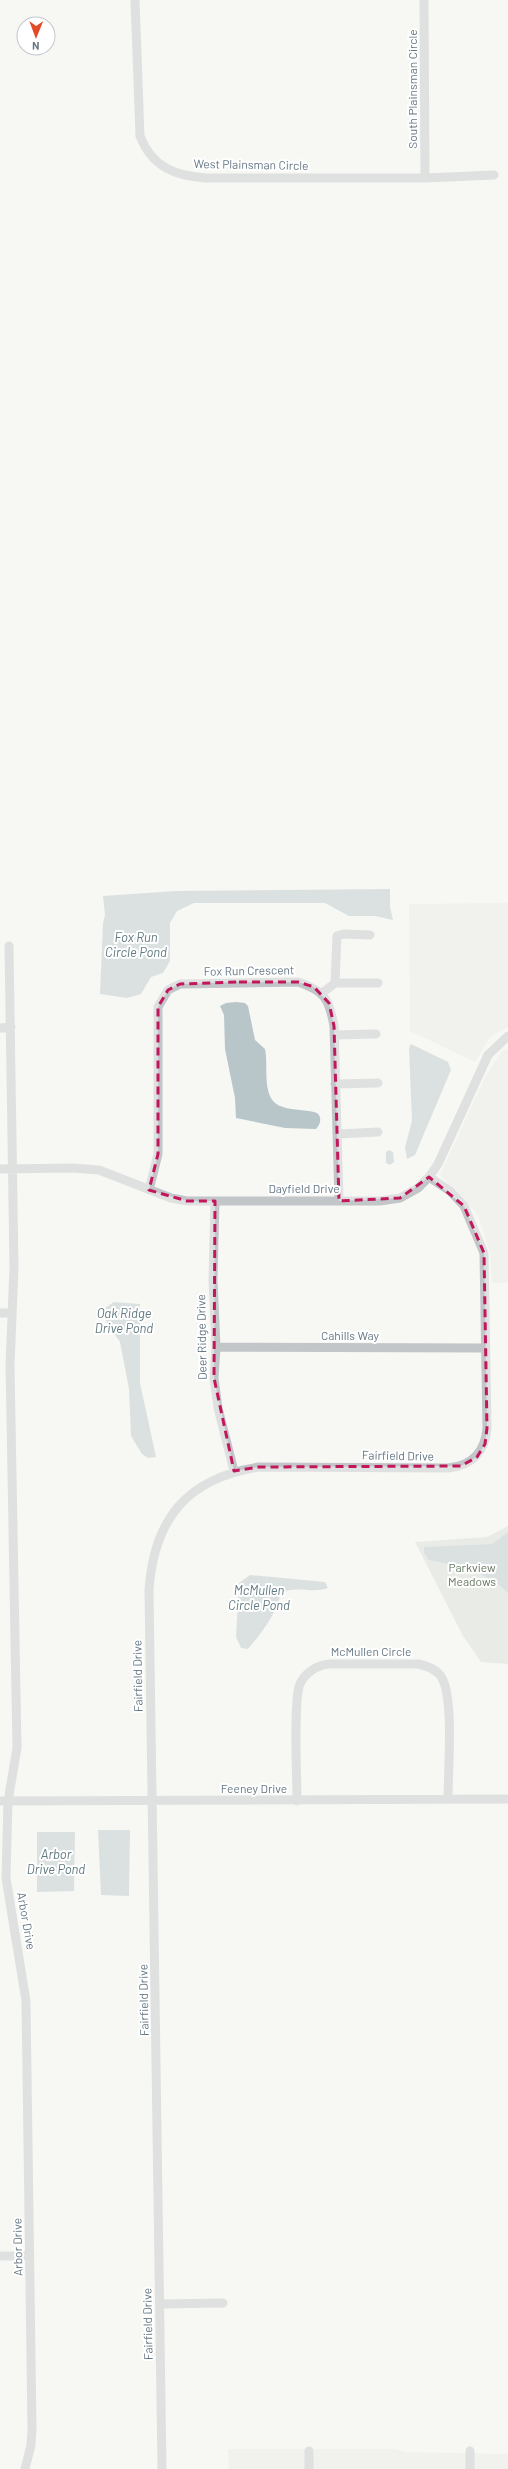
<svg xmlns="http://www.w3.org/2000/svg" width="508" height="2469" font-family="Barlow,sans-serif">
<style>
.built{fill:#e8e8e7}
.green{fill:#d8ded5}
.water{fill:#b8c6c9}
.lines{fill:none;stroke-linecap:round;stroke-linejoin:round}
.minor{stroke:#c2c6c9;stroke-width:9}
.marked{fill:none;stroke:#c2185b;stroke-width:3;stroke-dasharray:8 5;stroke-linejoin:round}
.labels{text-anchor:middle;stroke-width:4;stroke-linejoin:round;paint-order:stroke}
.street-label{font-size:12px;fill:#667885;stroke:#fff}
.park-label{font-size:12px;fill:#667761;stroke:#fff}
.water-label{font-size:13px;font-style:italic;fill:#617a81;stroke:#fff}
</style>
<rect width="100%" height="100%" fill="#f7f7f4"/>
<path class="built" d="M508,903V1027L490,1037L475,1062L410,1031L409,904Z
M508,1049V1283H492L490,1253L478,1215L440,1175L485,1077L502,1051Z
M228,2449H395L407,2452L508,2454V2469H229Z"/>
<path class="green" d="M508,1526V1664L481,1662L463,1636L415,1542L487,1537Z"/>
<path class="water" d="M390,889V907L393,920L375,916H349L325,903H194L177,911L170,923V961L163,973L151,977L141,994L127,998L100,994L103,923L105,915L103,896L176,891Z
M236,1002L245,1003L248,1006L255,1040L265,1049C269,1067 260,1101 283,1107C294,1111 306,1109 317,1113C322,1117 321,1124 316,1129L285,1128L236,1118L235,1098L225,1049L224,1015L220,1006L226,1003Z
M411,1044L448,1062L451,1070L415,1155L407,1159L405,1147L412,1121L409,1048Z
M389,1150L393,1152L394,1162L390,1165L386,1163V1152Z
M114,1302L140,1304V1383L156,1457L148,1458L142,1454L131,1436L129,1389L120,1342L106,1322L105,1308Z
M508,1532V1593C486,1571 458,1566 429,1560L424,1553V1547L492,1544Z
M250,1575L325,1582L328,1588C313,1594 295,1585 281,1593C275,1616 263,1631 248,1649L241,1648L236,1637L239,1583Z
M98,1830H130L129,1896L101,1895Z
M37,1832H75L74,1891L37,1892Z"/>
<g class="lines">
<path class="minor" d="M135,0L140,136C152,167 175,176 206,178H425L494,175
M424,0L425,178
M9,946L14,1268L10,1365L17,1748L8,1801L6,1878L26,2001L32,2429L31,2445L25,2469
M335,983H378
M321,994L335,983L337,936L344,934L370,935
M0,1028L11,1027
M334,1035L376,1034
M335,1084L378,1083
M337,1134L378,1132
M0,1169L72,1168L99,1170L171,1198L187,1201H380L400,1198L418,1188L429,1177L438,1164L488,1055L508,1036
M149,1190L158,1154V1007L168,990L180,984L298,982C325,991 329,999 334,1026L339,1201
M215,1201L213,1280L216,1347L214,1378L218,1408L234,1471
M0,1313H11
M216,1347L485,1348
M0,1801L508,1799
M297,1801C297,1779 293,1699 300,1684C305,1673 317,1665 329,1664H418C427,1666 437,1669 442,1678C454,1700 448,1771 448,1798
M0,2256H30
M160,2304L223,2303
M309,2451V2469
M470,2451V2469
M162,2469L149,1590C154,1519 187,1478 259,1467L448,1468C472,1466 485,1452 487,1428L484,1253L464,1206L450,1191L429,1177"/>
</g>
<path d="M0 0H508V2469H0ZM239,982H298L314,987L329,1003L334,1026L339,1201L400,1198L429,1177L464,1206L484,1253L487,1428L485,1444L477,1457L461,1466L259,1467L234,1471L214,1378L215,1201H187L149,1190L158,1154V1007L168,990L180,984Z" fill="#f7f7f4" fill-opacity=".55" fill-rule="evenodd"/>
<path class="marked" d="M239,982H298L314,987L329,1003L334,1026L339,1201L400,1198L429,1177L464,1206L484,1253L487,1428L485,1444L477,1457L461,1466L259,1467L234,1471L214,1378L215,1201H187L149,1190L158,1154V1007L168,990L180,984Z"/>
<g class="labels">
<g class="street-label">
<text transform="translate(413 89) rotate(-90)" y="4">South Plainsman Circle</text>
<text transform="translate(251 165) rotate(1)" y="4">West Plainsman Circle</text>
<text transform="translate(249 971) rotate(-1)" y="4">Fox Run Crescent</text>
<text x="304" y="1193">Dayfield Drive</text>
<text x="350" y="1340">Cahills Way</text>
<text transform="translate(202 1337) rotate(-91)" y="4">Deer Ridge Drive</text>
<text transform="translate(398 1456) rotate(1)" y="4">Fairfield Drive</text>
<text x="371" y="1656">McMullen Circle</text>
<text transform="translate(138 1676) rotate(-91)" y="4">Fairfield Drive</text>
<text x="254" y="1793">Feeney Drive</text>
<text transform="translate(26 1921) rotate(80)" y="4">Arbor Drive</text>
<text transform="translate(144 2000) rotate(-91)" y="4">Fairfield Drive</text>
<text transform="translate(18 2247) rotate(-91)" y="4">Arbor Drive</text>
<text transform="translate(148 2324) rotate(-91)" y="4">Fairfield Drive</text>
</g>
<g class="park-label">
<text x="472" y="1572">Parkview<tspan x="472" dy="14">Meadows</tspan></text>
</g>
<g class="water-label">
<text x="136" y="942">Fox Run<tspan x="136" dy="15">Circle Pond</tspan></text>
<text x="124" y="1318">Oak Ridge<tspan x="124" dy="15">Drive Pond</tspan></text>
<text x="259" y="1595">McMullen<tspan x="259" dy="15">Circle Pond</tspan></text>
<text x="56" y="1859">Arbor<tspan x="56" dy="15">Drive Pond</tspan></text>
</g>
</g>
<g transform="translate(36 36) rotate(181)"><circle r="19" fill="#ffffff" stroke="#c2c9ce"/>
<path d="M0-3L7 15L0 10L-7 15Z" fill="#e44a27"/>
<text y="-6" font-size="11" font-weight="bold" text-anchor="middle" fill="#667885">N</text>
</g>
</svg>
